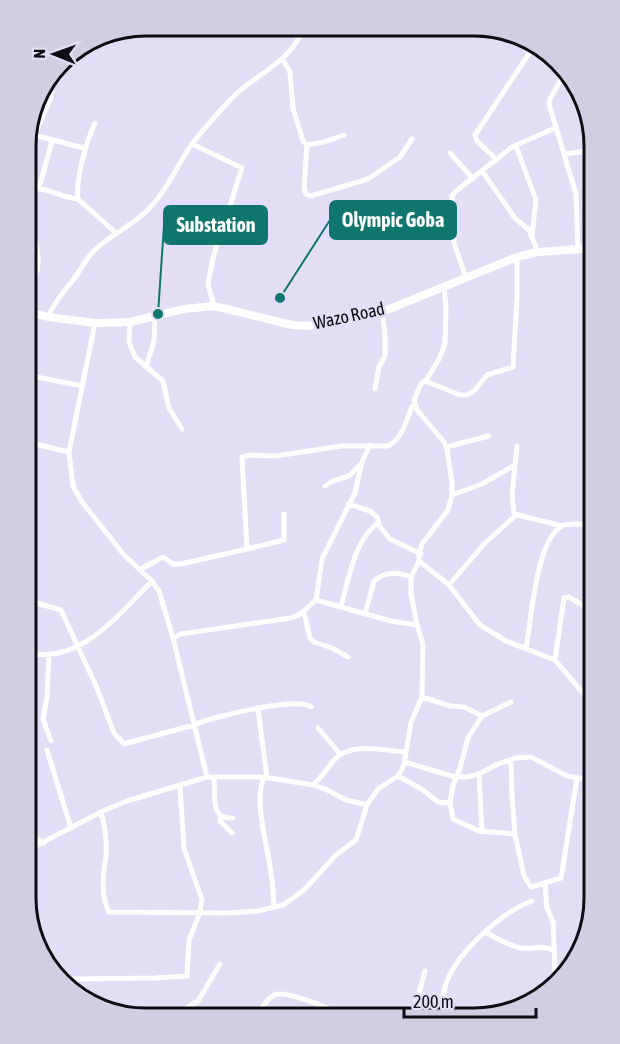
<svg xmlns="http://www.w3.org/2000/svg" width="620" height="1044" font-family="'Asap Condensed',sans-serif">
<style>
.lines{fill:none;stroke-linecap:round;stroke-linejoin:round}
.street{stroke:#fff;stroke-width:5}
.secondary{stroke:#fff;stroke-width:8}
.labels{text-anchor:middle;stroke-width:5;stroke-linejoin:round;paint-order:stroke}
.street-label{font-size:18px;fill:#0e0c13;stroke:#e3def5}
.rim{fill:none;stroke:#0e0c13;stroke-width:3}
.leader{fill:none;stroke:#0f766e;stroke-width:2}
.callout-dot{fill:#0f766e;stroke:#e3def5;stroke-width:2}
.callout{fill:#0f766e;stroke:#0f766e;stroke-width:2}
.callout-label{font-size:20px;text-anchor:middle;font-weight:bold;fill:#fff}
</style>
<rect width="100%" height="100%" fill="#e3def5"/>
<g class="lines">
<path class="street" d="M514,36L554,56
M283,60L290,72L293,108L303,141L307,145L324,142L344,135
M565,72L550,99L549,104L576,194L578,251
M95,123C87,140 75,180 78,199L116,233
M26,133L84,148
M35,134L50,100L54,72
M192,144L242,168L213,258L208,284L214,306
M307,145L304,188L306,194L311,196L368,179L400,157L412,139
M516,146L536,200L532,235
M450,153L473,179
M565,154L594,150
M497,160L477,141L475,135L534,46
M482,171L515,218L529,230L538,252
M37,188C51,190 63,198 78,199
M26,209L41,181L52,141
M466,278L454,243L452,196L456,191L512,147L555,128
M26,291C46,270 38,243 26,221
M48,317C54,301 66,290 76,276C83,266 88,255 98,247C117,231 139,222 155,202C170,184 179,162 192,144C204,128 218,113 231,99C260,70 286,67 305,27
M130,322L129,342L135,357L163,381L169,408L182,429
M95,323L69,452L73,486L82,502L109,536L124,555L152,581L159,591L173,638L207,777
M146,367L154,341L155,317
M26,375L83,386
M425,381L460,395H467L474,391L487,375L513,367L517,298V257
M375,389L379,367L385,356V333L382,312
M26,442L69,452
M517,446L512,495L514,514L562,526
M446,447L489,436
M325,486L333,481L349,476L361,464
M452,495L482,484L515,465
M348,504L370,511L377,517L380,527L390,539L421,554
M284,514V540L247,549L242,457L250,455L276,456L341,446H388C402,439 407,420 412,406L415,405
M419,561L449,585L480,625L506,641L555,660L594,706
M591,566L594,551
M141,569L163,557L173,564H181L247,549
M449,585L484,544L515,516
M26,600L61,610L97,688L114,733L124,744L194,725C211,717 298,696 311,707
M316,600L391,621L417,625
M341,606C349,579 354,540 378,523
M304,612L310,638L314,642L332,648L348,657
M365,614L374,581C386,571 397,572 411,577
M173,638L181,634L291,618C303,615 307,607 316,600L322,559L355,493L362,462L370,445
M526,649C531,622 536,539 562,526C571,522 584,525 594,525
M26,652C79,667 119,614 152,581
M49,655L47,697L43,719L51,741
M555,660L564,598L569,597L584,606L594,607
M582,691L594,684
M422,697L450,706L464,707L482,716L468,738L460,768L453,785L450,803L453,819L479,831L515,834
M258,709L267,778
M482,716L511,702
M318,728L341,755
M47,750L71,828
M511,760L512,797L515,834L524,876L531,887L561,878L577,778
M405,762L455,777H467L479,774L498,764L516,758L531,757L567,776L594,781
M479,774L482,832
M398,776L423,790L438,802L450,803
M264,777C253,802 268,846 271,873C273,884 273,895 274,906
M214,779C216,795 209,820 233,818
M313,785C321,778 327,769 334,760C352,741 383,751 406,752
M101,813C105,825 107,843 106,856C103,874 100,894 109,912L227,913L258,911L283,905L304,890L337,854L356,840L367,805L378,789L398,776L401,771L404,765L411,722L422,697L423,644L417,625L411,594V577L419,561V554L422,544L448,510L452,495V483L447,449L444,442L417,410L414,400L421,384L427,379L439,359L445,344L446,308L444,286
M221,817L220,821L232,833
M26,832L44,843
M26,851L105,810L127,801L207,777H264L313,785L325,789L346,800L367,805
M545,884L547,908L553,922L555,970L556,975L560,979
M485,932C497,939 508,945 521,948C533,950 543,944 554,951
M60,977L73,979L154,978L187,976L189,940L199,915L202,900L184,848L180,787
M155,1018L161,1015L179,1014
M178,1018L180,1012L198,1001L220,964
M256,1018C261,1010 266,999 274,995C288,989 335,1012 351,1018
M412,1018L425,971
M441,1018C441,1007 443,992 447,981C459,951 502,912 532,901"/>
<path class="secondary" d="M26,311L48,317L95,323L130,322L184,309L214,306L292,325L308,326L382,312L517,257L538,252L594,248"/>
</g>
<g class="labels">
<g class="street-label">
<text transform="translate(349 316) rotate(-12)" y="6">Wazo Road</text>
</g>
</g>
<path d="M0 0H620V1044H0ZM146 36H474A110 110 0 0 1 584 146V898A110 110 0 0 1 474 1008H146A110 110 0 0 1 36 898V146A110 110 0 0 1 146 36Z" fill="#d2cde3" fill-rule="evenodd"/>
<path class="rim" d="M146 36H474A110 110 0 0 1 584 146V898A110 110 0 0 1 474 1008H146A110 110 0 0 1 36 898V146A110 110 0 0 1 146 36Z"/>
<path class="leader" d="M280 298L330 220M158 314L164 225"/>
<g class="callout-dot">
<circle cx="280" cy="298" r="6"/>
<circle cx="158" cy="314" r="6"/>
</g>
<g class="callout">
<rect x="330" y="201" width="126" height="38" rx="6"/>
<rect x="164" y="206" width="103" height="38" rx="6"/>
</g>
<g class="callout-label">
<text x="393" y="227">Olympic Goba</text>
<text x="216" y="232">Substation</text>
</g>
<g transform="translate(54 54) rotate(271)" stroke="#e3def5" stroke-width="4.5" paint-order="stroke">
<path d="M0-4.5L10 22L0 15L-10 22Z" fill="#0e0c13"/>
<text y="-9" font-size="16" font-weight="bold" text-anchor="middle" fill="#0e0c13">N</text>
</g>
<path d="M404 1008v9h132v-9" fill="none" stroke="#0e0c13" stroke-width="3"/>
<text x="413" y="1008" font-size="18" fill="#0e0c13" stroke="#e3def5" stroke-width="4.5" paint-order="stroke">200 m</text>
</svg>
